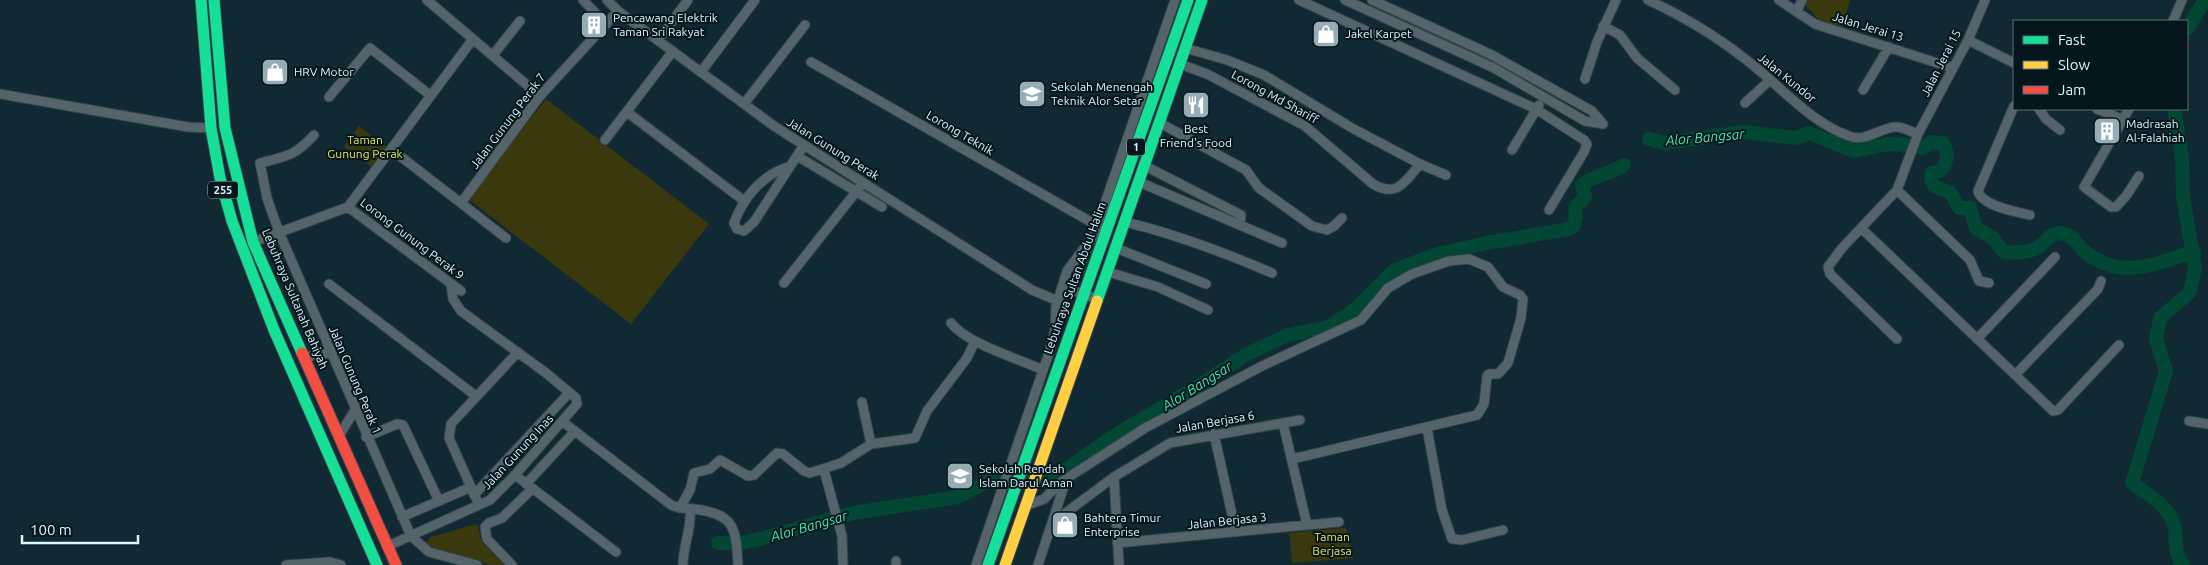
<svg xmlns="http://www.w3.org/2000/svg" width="2208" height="565" font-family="Ubuntu,sans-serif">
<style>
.green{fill:#39390d}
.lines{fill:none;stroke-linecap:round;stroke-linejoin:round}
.canal{stroke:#024634;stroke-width:8}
.river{stroke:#024634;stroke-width:14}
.street-casing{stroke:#33434a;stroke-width:11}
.fast-casing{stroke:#33434a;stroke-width:13}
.slow-casing{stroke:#33434a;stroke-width:13}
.jam-casing{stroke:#33434a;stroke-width:13}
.street{stroke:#55646b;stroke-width:9}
.fast{stroke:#16e098;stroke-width:11}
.slow{stroke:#ffcf43;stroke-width:11}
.jam{stroke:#f24e42;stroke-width:11}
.labels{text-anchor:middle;stroke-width:4;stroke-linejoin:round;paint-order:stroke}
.shield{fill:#05161c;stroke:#9db1ba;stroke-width:1}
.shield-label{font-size:11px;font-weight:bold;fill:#def4fe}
.poi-label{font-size:12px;fill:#def4fe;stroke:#05161c;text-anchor:start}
.street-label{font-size:12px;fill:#def4fe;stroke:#05161c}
.park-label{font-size:12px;fill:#e8e25b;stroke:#05161c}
.water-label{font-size:14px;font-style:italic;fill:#45e9b4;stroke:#05161c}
</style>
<rect width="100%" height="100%" fill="#112932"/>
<path class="green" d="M1807,0H1850L1843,27L1819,20L1805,5Z
M546,99L709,224L631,324L468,199Z
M359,126L387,147L372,167L344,147Z
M477,524L482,542L504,565H491L430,550L426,543L430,537Z
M1346,528L1353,558L1292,563L1289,533Z"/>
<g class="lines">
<path class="canal" d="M1180,3L1181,0
M1149,88L1170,29
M1085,272L1099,231
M1017,460L1043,390"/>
<path class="river" d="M2187,29L2205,0
M2174,109L2182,156L2183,197L2195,267L2190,292L2160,318L2156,339L2166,371L2132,483C2148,495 2170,506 2175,528C2177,542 2173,552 2183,565
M1649,139L1665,143L1743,132L1796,138L1809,133L1854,151L1888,144L1906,145
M1922,148L1931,142L1943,143C1949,154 1948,162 1940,171L1932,173L1931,180L1934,186L1951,193L1959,208H1970L1976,228L1993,238L2004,252C2014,253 2025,253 2035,249C2044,245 2049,233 2060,233C2073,234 2076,244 2084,251C2119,281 2157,264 2194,251
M718,543H741L764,538L853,513L958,497L992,479L1035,478L1050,475L1068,468L1115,435L1197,387L1247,354L1288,335L1326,328L1335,323L1355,309L1395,270L1434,255L1487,243L1569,229L1574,225L1576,217L1575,207L1585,197L1582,185C1595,175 1610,174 1624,165"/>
<g class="street-casing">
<path id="street" d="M427,0L540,96
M583,0L606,24
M607,0L618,11L774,126L1032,290L1058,301
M1299,0L1536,109L1584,140L1587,144L1584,152L1549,210
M1345,0L1492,67L1585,121L1603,124
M1372,0L1490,54L1592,111L1603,124
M1648,0C1687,18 1727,43 1760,71C1787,94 1815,124 1849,136C1865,143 1881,127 1896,127C1904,127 1911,132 1918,134
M1779,0L1815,24L1953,68
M1797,11L1802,0
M2173,21L2182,0
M1603,26L1620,35L1637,58L1675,90
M658,40L688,0
M1968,40L2014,63
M1185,48L1227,60L1264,75L1352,128L1420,164L1446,175
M493,55L520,21
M811,62L1098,226
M1180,64L1207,74L1305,126L1373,184C1397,198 1405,182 1420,164
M701,72L755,0
M1585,79L1597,42L1616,0
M1863,90L1889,47
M0,94L188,127L211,128
M329,97L370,48L430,95
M1745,103L1770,80
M744,104L805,25
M2014,106L1978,191C1982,206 2016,212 2030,215
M2039,109L2046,119L2060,130
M2097,109L2124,120
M2129,109L2084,187L2111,207H2116L2126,196L2139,176
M627,112L743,200
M1160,123L1246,170L1259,188L1312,226L1327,230L1334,226L1342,218
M314,135C295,156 287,156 260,163L267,198L279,232L411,536L429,552L477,565
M605,140L673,51
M391,149L506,238
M1512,150L1539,105
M797,156L882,207
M1145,166L1241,215L1240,225
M788,167C762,175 743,198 734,223L737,229L744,231L754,222L804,145
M1139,182L1282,243
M1897,190L1970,260L1979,281L1989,283
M461,203L540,96L618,11
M348,207L461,291
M1125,222C1176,234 1223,252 1272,273
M1862,229L2053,411L2058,410L2119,345
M253,242L348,207L473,39
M1116,248L1206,284
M1108,272L1158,287L1208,310
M784,283L863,183
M329,284L476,396
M1062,287L1098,299
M951,323C966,343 1019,359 1043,370
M1897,339L1830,274L1828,267L1842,248L1897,190L1918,134L1968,40L1985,0
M1977,339L2055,257
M304,357L330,353
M2015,375L2098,289L2101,281
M862,402L871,444
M2189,421L2208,424
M563,422L671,505C679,509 686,508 694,509C735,514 736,528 738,565
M1283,423L1307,525
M1427,428L1442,510L1452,539L1462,540L1503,530
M1214,434L1236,532
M339,436L355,410
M366,437L397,424L403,425L439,501
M824,470L842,536L843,565
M515,475L616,552
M1114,477L1119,565
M526,484L575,431
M474,495L569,393
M479,505L449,438L451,424L518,352
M1025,506L1044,499L1061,482L1145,428L1262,366L1361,320L1388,288L1412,274L1449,261L1469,259L1488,267L1503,287L1520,295L1523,299L1521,318L1508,363L1498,374H1489L1487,376L1484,404L1477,415L1292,459
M680,508L690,490L694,473L710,469L720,460L748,476L754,475L777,453L783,454L804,471L810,473L841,463L871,444L915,438L927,411L967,358L975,341
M402,517L471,487
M1052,523L1114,477L1170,443L1300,420
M1117,543L1339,522
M388,546L490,500L515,475L577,404L576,398L546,373L461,311L453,299L451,284
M896,561V565
M286,565L330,562L341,565
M512,565L487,539L485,527L489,523L502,518L532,489
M683,565C683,545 692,529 690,509
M976,565L1050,350L1055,330L1056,306L1067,271L1094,235L1175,0
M1038,565L1066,480"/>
</g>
<g class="fast-casing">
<path id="fast" d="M201,0L211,128L220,178L232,221L274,330L377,565
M214,0L225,128L253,242L302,353
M1097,301L1202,0
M988,565L1188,0"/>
</g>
<g class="slow-casing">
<path id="slow" d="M1005,565L1097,301"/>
</g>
<g class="jam-casing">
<path id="jam" d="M302,353L396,565"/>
</g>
<use href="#street" class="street"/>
<use href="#fast" class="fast"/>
<use href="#slow" class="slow"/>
<use href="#jam" class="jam"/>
</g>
<defs>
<g id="building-square" transform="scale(1.4375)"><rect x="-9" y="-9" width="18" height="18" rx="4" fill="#96adb7" stroke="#05161c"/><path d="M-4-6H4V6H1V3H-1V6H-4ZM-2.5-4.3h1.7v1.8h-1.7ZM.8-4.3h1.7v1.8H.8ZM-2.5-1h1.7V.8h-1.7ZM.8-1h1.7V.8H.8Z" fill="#fff"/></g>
<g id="shop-square" transform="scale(1.4375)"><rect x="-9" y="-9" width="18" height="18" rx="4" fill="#96adb7" stroke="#05161c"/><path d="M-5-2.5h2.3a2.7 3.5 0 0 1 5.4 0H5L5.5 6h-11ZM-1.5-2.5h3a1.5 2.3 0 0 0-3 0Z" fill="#fff"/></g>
<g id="school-square" transform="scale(1.4375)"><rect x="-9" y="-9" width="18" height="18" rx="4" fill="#96adb7" stroke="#05161c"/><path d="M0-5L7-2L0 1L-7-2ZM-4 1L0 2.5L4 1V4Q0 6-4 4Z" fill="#fff"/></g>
<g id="restaurant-square" transform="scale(1.4375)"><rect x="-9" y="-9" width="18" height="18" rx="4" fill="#96adb7" stroke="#05161c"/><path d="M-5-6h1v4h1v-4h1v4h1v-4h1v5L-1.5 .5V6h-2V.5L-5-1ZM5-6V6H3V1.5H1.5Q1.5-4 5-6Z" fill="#fff"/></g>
</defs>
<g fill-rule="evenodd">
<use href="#building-square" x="594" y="25"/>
<use href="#shop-square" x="1326" y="34"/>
<use href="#shop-square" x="275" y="72"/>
<use href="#school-square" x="1032" y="94"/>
<use href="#restaurant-square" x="1196" y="105"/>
<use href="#building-square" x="2107" y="131"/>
<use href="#school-square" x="960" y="476"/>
<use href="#shop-square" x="1065" y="525"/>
</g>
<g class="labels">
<g class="shield">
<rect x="1127" y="138.5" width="18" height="17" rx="4"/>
<rect x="208" y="181.5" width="30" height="17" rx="4"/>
</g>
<g class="shield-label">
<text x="1136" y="151">1</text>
<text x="223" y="194">255</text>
</g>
<g class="poi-label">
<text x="613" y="22">Pencawang Elektrik<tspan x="613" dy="14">Taman Sri Rakyat</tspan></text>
<text x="1345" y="38">Jakel Karpet</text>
<text x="294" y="76">HRV Motor</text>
<text x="1051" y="91">Sekolah Menengah<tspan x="1051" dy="14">Teknik Alor Setar</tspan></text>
<text x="2126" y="128">Madrasah<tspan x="2126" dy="14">Al-Falahiah</tspan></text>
<text x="1196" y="133" text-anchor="middle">Best<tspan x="1196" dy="14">Friend's Food</tspan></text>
<text x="979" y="473">Sekolah Rendah<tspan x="979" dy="14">Islam Darul Aman</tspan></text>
<text x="1084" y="522">Bahtera Timur<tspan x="1084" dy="14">Enterprise</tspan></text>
</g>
<g class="street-label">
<text transform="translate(1868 27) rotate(17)" y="4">Jalan Jerai 13</text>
<text transform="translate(1941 63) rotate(-63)" y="4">Jalan Jerai 15</text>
<text transform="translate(1787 78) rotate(39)" y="4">Jalan Kundor</text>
<text transform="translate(1275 97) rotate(29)" y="4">Lorong Md Shariff</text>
<text transform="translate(508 121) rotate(-53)" y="4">Jalan Gunung Perak 7</text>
<text transform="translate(960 133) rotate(30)" y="4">Lorong Teknik</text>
<text transform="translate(833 149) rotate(32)" y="4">Jalan Gunung Perak</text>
<text transform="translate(412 239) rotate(37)" y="4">Lorong Gunung Perak 9</text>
<text transform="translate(1075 278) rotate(-70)" y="4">Lebuhraya Sultan Abdul Halim</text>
<text transform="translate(295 299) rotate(67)" y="4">Lebuhraya Sultanah Bahiyah</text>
<text transform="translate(355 380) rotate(67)" y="4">Jalan Gunung Perak 1</text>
<text transform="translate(1215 422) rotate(-10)" y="4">Jalan Berjasa 6</text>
<text transform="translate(518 452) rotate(-47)" y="4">Jalan Gunung Inas</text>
<text transform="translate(1227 521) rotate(-6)" y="4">Jalan Berjasa 3</text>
</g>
<g class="park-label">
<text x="365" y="144">Taman<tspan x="365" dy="14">Gunung Perak</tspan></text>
<text x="1332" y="541">Taman<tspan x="1332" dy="14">Berjasa</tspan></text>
</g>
<g class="water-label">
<text transform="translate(1705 137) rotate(-5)" y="5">Alor Bangsar</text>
<text transform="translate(1197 386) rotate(-32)" y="5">Alor Bangsar</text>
<text transform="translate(809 526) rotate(-16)" y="5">Alor Bangsar</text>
</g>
</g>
<rect x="2013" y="20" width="175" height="90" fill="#05161c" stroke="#5c6f76"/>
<rect x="2023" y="36" width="25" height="8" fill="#16e098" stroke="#5c6f76"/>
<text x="2058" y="45" font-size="15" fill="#def4fe">Fast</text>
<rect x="2023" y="61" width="25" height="8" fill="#ffcf43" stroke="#5c6f76"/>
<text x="2058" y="70" font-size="15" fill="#def4fe">Slow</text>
<rect x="2023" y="86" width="25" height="8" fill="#f24e42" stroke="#5c6f76"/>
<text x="2058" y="95" font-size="15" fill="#def4fe">Jam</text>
<path d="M22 535v8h116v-8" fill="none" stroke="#def4fe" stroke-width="2.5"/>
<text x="30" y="535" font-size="15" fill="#def4fe" stroke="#05161c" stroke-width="4" paint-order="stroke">100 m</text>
</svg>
